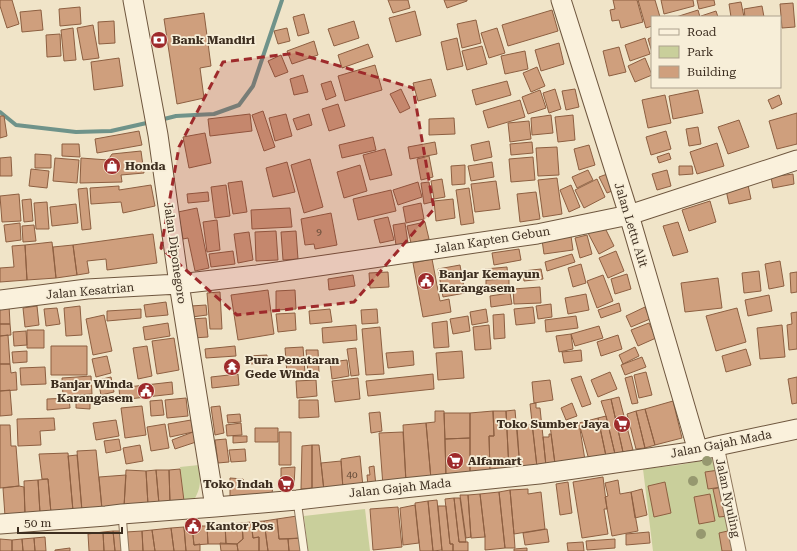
<svg xmlns="http://www.w3.org/2000/svg" width="797" height="551" font-family="'Roboto Serif',serif">
<style>
.green{fill:#c9cf9b}
.lines{fill:none;stroke-linecap:round;stroke-linejoin:round}
.stream{stroke:#6f938a;stroke-width:4}
.building{fill:#cf9f7d;stroke:#8d5f41}
.lane-casing{stroke:#8d765c;stroke-width:9}
.street-casing{stroke:#8d765c;stroke-width:15}
.secondary-casing{stroke:#6f573f;stroke-width:21}
.lane{stroke:#faf1dc;stroke-width:7}
.street{stroke:#faf1dc;stroke-width:13}
.secondary{stroke:#faf1dc;stroke-width:19}
.tree{fill:#96986f}
.marked{fill:#9e2a2b;fill-opacity:0.2;stroke:#9e2a2b;stroke-width:3;stroke-dasharray:8 5;stroke-linejoin:round}
.labels{text-anchor:middle;stroke-width:3.5;stroke-linejoin:round;paint-order:stroke}
.number-label{font-size:10px;fill:#624a37}
.poi-label{font-size:12px;font-weight:bold;fill:#3d2e20;stroke:#f7eed8;text-anchor:start}
.street-label{font-size:12px;fill:#3d2e20;stroke:#f7eed8}
</style>
<rect width="100%" height="100%" fill="#f0e4c8"/>
<path class="green" d="M716,458L736,551H653L643,469L679,465Z
M199,465C200,480 202,486 194,500L184,501L180,467Z
M365,509L370,551H308L304,516Z"/>
<g class="lines">
<path class="stream" d="M0,112L16,125L76,132L111,131L151,122
M160,120L176,116L214,114L239,105L253,86L282,0"/>
</g>
<path class="building" d="M0,0H12L19,24L7,28L0,6Z
M388,0H408L410,8L393,13Z
M444,0H467V1L447,8Z
M613,0H637L643,22L621,28L619,20L612,21L610,10L615,9Z
M638,0H655L660,17H652V26L646,28Z
M661,0H693L694,6L664,14Z
M697,0H714L715,5L699,9Z
M741,2L744,17H731L729,4Z
M793,3L795,27L782,28L780,4Z
M762,6L764,17H745L744,9Z
M80,7L81,24L60,26L59,9Z
M41,10L43,30L22,32L20,12Z
M552,10L558,31L508,46L502,25Z
M698,10L700,17H676Z
M415,11L421,35L396,42L389,18Z
M716,11L718,17H702L701,16Z
M204,13L211,66L200,68L204,98L177,104L164,19Z
M304,14L309,33L298,36L293,17Z
M476,20L481,43L462,48L457,24Z
M114,21L115,43L99,44L98,22Z
M354,21L359,38L334,46L328,29Z
M93,25L99,58L83,60L77,28Z
M73,28L76,60L64,61L61,30Z
M287,28L290,41L278,44L274,31Z
M497,28L505,53L489,58L481,33Z
M60,34L61,56L47,57L46,35Z
M652,37V52L648,39Z
M457,38L463,66L447,70L441,42Z
M645,38L650,54L630,61L625,45Z
M314,41L318,55L292,64L287,51Z
M559,43L564,64L541,71L535,50Z
M368,44L373,57L342,68L338,55Z
M482,46L487,64L467,70L462,51Z
M619,47L626,72L609,76L603,51Z
M525,51L528,69L505,74L501,56Z
M281,55L288,72L275,77L268,61Z
M119,58L123,86L94,90L91,62Z
M645,58L652,75L635,82L628,66Z
M375,65L382,90L345,101L338,76Z
M537,67L545,86L531,92L523,73Z
M303,75L308,92L294,95L290,79Z
M431,79L436,96L418,101L413,83Z
M331,81L336,96L326,100L321,84Z
M507,81L511,95L476,105L472,90Z
M401,89L410,108L400,113L390,94Z
M555,89L561,109L549,113L543,93Z
M575,89L579,107L566,110L562,91Z
M540,90L546,108L528,114L522,97Z
M698,90L703,113L673,119L669,96Z
M665,95L671,123L648,128L642,100Z
M779,95L782,104L772,109L768,100Z
M520,100L525,117L488,128L483,111Z
M338,104L345,126L329,131L322,109Z
M263,111L275,147L264,151L252,115Z
M797,113V144L777,149L769,121Z
M250,114L252,131L210,136L208,119Z
M286,114L292,136L275,141L269,118Z
M309,114L312,125L297,130L293,119Z
M551,115L553,133L532,135L531,118Z
M573,115L575,140L558,142L555,117Z
M0,116H4L7,136L0,138Z
M454,118L455,134L429,135V119Z
M739,120L749,147L728,154L718,127Z
M529,121L531,139L510,142L508,123Z
M698,127L701,144L689,146L686,129Z
M139,131L142,145L97,153L95,139Z
M666,131L671,149L651,155L646,137Z
M205,133L211,163L189,168L183,137Z
M373,137L376,150L342,158L339,145Z
M489,141L492,157L474,161L471,145Z
M435,142L437,154L410,159L408,147Z
M532,142L533,153L511,155L510,144Z
M717,143L724,166L697,174L690,152Z
M62,144H79L80,157L62,156Z
M589,145L595,165L579,170L574,149Z
M557,147L559,175L538,176L536,148Z
M385,149L392,175L370,180L363,155Z
M141,151L144,173L121,175L122,182L80,183L81,158L108,160L112,154Z
M669,153L671,159L659,163L657,157Z
M35,154L51,155V168H35Z
M429,156L433,177L421,180L417,159Z
M11,157L12,176H0V158Z
M533,157L535,180L511,182L509,159Z
M55,158L79,160L77,183L53,181Z
M310,159L323,207L304,213L291,165Z
M287,162L295,192L273,197L266,168Z
M492,162L494,177L471,181L468,166Z
M360,165L367,191L344,198L337,172Z
M465,165V184L452,185L451,166Z
M679,166H692L693,174L679,175Z
M31,169L49,171L47,188L29,186Z
M588,170L593,180L577,188L572,177Z
M667,170L671,186L657,190L652,174Z
M610,173L617,189L607,193L599,177Z
M793,174L794,184L773,188L771,177Z
M557,178L562,214L543,217L538,180Z
M442,179L445,197L434,199L431,181Z
M597,179L605,197L584,208L575,190Z
M242,181L247,212L233,214L228,183Z
M496,181L500,209L475,212L471,184Z
M418,182L422,197L398,205L393,190Z
M429,182L432,202L424,204L421,183Z
M151,185L155,206L123,213L121,202L91,204L90,188L119,186V190Z
M226,185L230,216L215,218L211,187Z
M571,185L580,207L569,212L560,190Z
M748,185L751,199L729,204L726,190Z
M87,188L91,229L82,230L78,189Z
M469,188L474,223L461,225L456,190Z
M391,190L396,211L358,220L353,199Z
M208,192L209,201L188,203L187,194Z
M536,192L540,219L520,222L517,194Z
M19,194L21,221L2,222L0,196Z
M31,199L33,221L24,222L22,200Z
M453,199L455,218L436,221L434,201Z
M710,201L716,222L689,231L682,210Z
M47,202L49,229H36L34,203Z
M421,203L424,219L406,223L403,207Z
M76,204L78,223L52,226L50,207Z
M197,208L209,268L195,271L188,238L183,239L178,212Z
M290,208L292,227L252,229L251,210Z
M331,213L337,245L315,249L314,244L305,245L301,219Z
M388,217L394,240L380,243L374,220Z
M217,220L220,250L207,252L203,222Z
M425,222L429,239L411,243L407,226Z
M678,222L688,252L673,256L663,226Z
M20,223L21,240L6,242L4,225Z
M405,223L408,243L396,245L393,225Z
M34,225L36,241L23,242L22,226Z
M604,226L614,246L599,254L588,233Z
M276,231L278,260L256,261L255,232Z
M296,231L298,259L283,260L281,232Z
M249,232L253,260L238,263L234,234Z
M153,234L157,263L107,270L106,259L87,261L89,273L77,275L73,245Z
M587,235L592,254L580,258L575,238Z
M571,236L573,250L544,254L542,240Z
M52,242L56,278L27,280L25,245Z
M25,245L27,280L0,282V268L14,267L12,246Z
M73,245L77,275L56,278L53,247Z
M519,249L521,260L494,265L492,253Z
M233,251L235,264L211,267L209,254Z
M616,251L624,271L608,278L599,258Z
M572,254L575,262L547,271L545,262Z
M432,259L440,301L449,299L451,312L423,317L413,263Z
M780,261L784,286L769,289L765,264Z
M581,264L586,283L573,287L568,268Z
M460,265L465,293L443,297L438,269Z
M507,267L508,278L486,280L485,269Z
M541,269L543,279L524,281L523,271Z
M759,271L761,291L744,293L742,273Z
M388,272L389,287L370,288L369,273Z
M797,272V292L791,293L790,273Z
M627,274L631,289L615,294L611,279Z
M353,275L355,286L329,290L328,279Z
M603,275L613,301L597,308L587,281Z
M718,278L722,308L685,312L681,283Z
M509,279V292H486V280Z
M540,287L541,303L514,304L513,289Z
M268,290L274,334L238,340L231,295Z
M295,290L296,309L276,310V291Z
M220,292L222,329H210L207,293Z
M510,293L512,304L491,307L490,296Z
M586,294L589,310L568,314L565,298Z
M769,295L772,311L748,316L745,300Z
M166,302L168,315L146,317L144,305Z
M619,303L621,311L601,318L598,310Z
M551,304L552,317L538,319L536,306Z
M9,305L10,324H0V306Z
M206,305L207,315L192,317L191,306Z
M37,306L39,325L25,327L23,308Z
M80,306L82,335L66,336L64,308Z
M533,307L535,323L516,325L514,309Z
M645,307L650,319L631,327L626,316Z
M57,308L60,324L46,326L44,309Z
M737,308L746,342L716,351L706,316Z
M141,309V318L107,321V311Z
M330,309L332,322L310,324L309,311Z
M377,309L378,323L362,324L361,310Z
M486,309L488,322L472,325L470,312Z
M797,312V349L789,350L787,325L792,324L791,313Z
M295,313L296,330L278,332L276,314Z
M504,314L505,338L494,339L493,315Z
M104,315L112,351L93,355L86,319Z
M468,316L470,331L453,334L450,319Z
M576,316L578,328L546,332L545,320Z
M206,318L208,337L193,338L191,319Z
M447,321L449,347L434,348L432,323Z
M168,323L170,336L145,340L143,327Z
M649,323L656,338L638,346L631,330Z
M0,324H10L11,335L0,336Z
M356,325L357,340L323,343L322,328Z
M489,325L491,349L475,350L473,327Z
M782,325L785,357L760,359L757,328Z
M599,326L603,338L575,346L571,334Z
M380,327L384,374L366,375L362,329Z
M27,330H44V348H27Z
M26,331L27,345L14,346L13,332Z
M571,334L573,349L559,352L556,336Z
M8,335L10,364H0V336Z
M618,335L622,349L601,356L597,342Z
M174,338L179,370L157,374L152,341Z
M51,346H87V375H51Z
M147,346L152,376L138,379L133,348Z
M235,346L236,356L206,358L205,349Z
M303,347L305,373L287,374L285,348Z
M635,347L639,356L623,364L619,355Z
M356,348L359,375L351,376L347,349Z
M746,349L751,365L726,372L722,356Z
M306,350H318L319,372L308,373Z
M581,350L582,361L564,363L562,352Z
M27,351V362L13,363L12,352Z
M413,351L414,365L388,368L386,353Z
M462,351L464,378L438,380L436,353Z
M267,355V363L249,364L248,356Z
M107,356L111,373L96,377L92,359Z
M642,357L646,367L625,375L621,365Z
M347,360L349,376L332,379L330,362Z
M0,364H10L11,373L16,372L17,390L0,391Z
M45,367L46,384L21,385L20,368Z
M610,372L617,389L598,397L591,380Z
M646,372L652,395L639,398L634,375Z
M238,374L239,385L212,388L211,377Z
M433,374L434,389L368,396L366,381Z
M91,376L92,394L63,396L62,378Z
M581,376L591,404L582,407L571,379Z
M632,376L638,403L632,404L625,378Z
M111,377L114,392L101,395L98,380Z
M797,377V403L792,404L788,379Z
M358,378L360,399L335,402L332,381Z
M316,380L317,396L297,398L296,381Z
M550,380L553,400L534,403L532,382Z
M172,382L173,394L120,400L119,388Z
M10,390L12,415L0,416V391Z
M619,397L633,450L623,452L611,399Z
M69,398L70,408L47,410V399Z
M186,398L188,416L167,418L165,400Z
M76,399H90V409L76,408Z
M611,399L623,452L615,454L606,416L601,401Z
M162,400L164,415L151,416L150,401Z
M299,400H318L319,417L299,418Z
M673,401L682,438L655,445L645,409Z
M536,403V408H540L546,466L537,467L530,404Z
M572,403L577,416L566,420L561,408Z
M142,406L146,435L125,438L121,408Z
M220,406L224,433L215,435L211,407Z
M645,409L655,445L645,448L636,411Z
M515,410L520,469L509,470L506,411Z
M435,411H444L446,477L431,479L426,423L435,422Z
M493,411L494,436H489L490,471L470,473V413Z
M493,411H506L509,470L490,471L489,436H494Z
M636,411L645,448L636,449L627,414Z
M380,412L382,431L371,433L369,413Z
M444,413H470V438L445,439Z
M240,414L241,422L228,423L227,415Z
M606,416L615,454L606,456L598,418Z
M54,418L55,430L40,431L41,445L18,446L17,419Z
M598,418L606,456L589,460L579,423Z
M116,420L119,436L96,440L93,423Z
M191,420L193,432L170,437L168,424Z
M241,423L242,435L227,436L226,425Z
M426,423L431,479L406,482L403,425Z
M579,423L585,460L555,464L550,425Z
M165,424L169,448L151,451L147,427Z
M532,424L537,467L520,469L517,427Z
M0,425H10L11,446H16L19,486L0,488Z
M255,428H278V442H255Z
M193,432L196,442L175,449L172,440Z
M279,432H291V465H279Z
M403,432L406,482L383,486L379,433Z
M549,434H551L555,464L546,466L543,437H549Z
M233,436H247V442L233,443Z
M470,438V473L446,477L445,439Z
M119,439L121,450L106,453L104,441Z
M226,439L229,462L218,463L215,440Z
M140,445L143,461L126,464L123,448Z
M312,445H319L324,491L312,493Z
M312,445V488L301,489L302,446Z
M245,449L246,461L231,462L229,450Z
M96,450L102,509L82,511L77,451Z
M68,453L73,511L51,513L48,479H42L39,454Z
M77,455L82,511H73L68,456Z
M360,456L363,487L343,489L341,459Z
M341,461L343,489L324,491L321,463Z
M374,466L376,486H368L367,475H370L369,467Z
M295,467L294,486H281V468Z
M180,469L184,501L170,503L169,470Z
M126,470L146,471L148,505L124,507Z
M156,470L159,504L148,505L146,471Z
M156,470H169L170,503L159,504Z
M719,470L722,487L708,489L705,472Z
M126,475L124,507L102,509L99,477Z
M603,477L607,509H604L608,534L582,538L573,482Z
M230,478L243,479L244,483L273,487L271,499L230,503Z
M48,479L51,513H40L38,480Z
M38,480L40,513L25,514L24,481Z
M618,480L620,494L631,492L638,531L612,536L605,497L608,496L605,483Z
M568,482L572,513L560,515L556,484Z
M665,482L671,513L654,517L648,486Z
M19,486L24,487L25,514L5,516L3,488Z
M722,487L728,516L719,517L713,489Z
M528,489V494L541,492L545,529L514,534L510,490Z
M642,489L647,515L635,518L631,492Z
M510,490L514,534L515,548H505L499,492Z
M499,492L505,548L485,550V537L480,494Z
M480,494L485,537L471,538L468,495Z
M710,494L715,521L699,524L694,497Z
M460,495H468L471,537L466,538Z
M454,498H460L466,542H459Z
M454,498L459,542H468V551H453V544H450L445,499Z
M437,500L442,550L433,551L428,501Z
M428,501L433,551H420L415,503Z
M415,505L419,543L403,545L400,508Z
M438,506H446L450,544H453V551H442Z
M398,507L402,547L373,550L370,509Z
M297,516L301,538L279,539L277,519Z
M277,519L279,539H288L289,551H268L264,521Z
M264,521L268,551H259V537L253,538L251,522Z
M251,522L253,538L259,537V551H238L237,544L243,539L242,523Z
M242,523L243,539L237,544H226L225,524Z
M225,524L226,544H208L207,526Z
M192,526L194,545L200,544V551H186L184,527Z
M192,526H207L208,544L194,545Z
M184,527L186,551H174L171,528Z
M171,528L174,551H155L152,530Z
M547,529L549,542L525,545L523,533Z
M152,530L155,551H143L142,531Z
M732,530L736,551H722L719,533Z
M113,531H121L122,551H115Z
M113,531L115,551H104L103,532Z
M142,531L143,551H128L126,532Z
M103,532L104,551H89L88,534Z
M649,532L650,543L626,545V534Z
M45,537L46,551H35L34,538Z
M34,538L35,551H23L22,539Z
M301,538L303,551H289L288,539Z
M0,539L12,540V551H0Z
M22,539L23,551H12V540Z
M615,539V548L587,550L586,541Z
M583,542L584,551H568L567,543Z
M220,543L237,544L238,551H221Z
M70,548V551H55V550Z
M527,548V551H514V549Z"/>
<g class="lines">
<g class="lane-casing">
<path id="lane" d="M297,500L304,551
M122,514L125,551"/>
</g>
<g class="street-casing">
<path id="street" d="M717,446L739,551"/>
</g>
<g class="secondary-casing">
<path id="secondary" d="M133,0L158,135L179,284L215,507
M561,0L629,215L698,451
M0,300L87,289L179,284L257,275L537,234L629,215L797,160
M0,524L106,516L122,514L215,507L297,500L403,488L539,474L698,451L717,446L797,429"/>
</g>
<use href="#lane" class="lane"/>
<use href="#street" class="street"/>
<use href="#secondary" class="secondary"/>
</g>
<g class="tree">
<circle cx="707" cy="461" r="5"/>
<circle cx="693" cy="481" r="5"/>
<circle cx="701" cy="534" r="5"/>
</g>
<path class="marked" d="M296,53L413,88L434,209L354,302L237,315L161,248L179,147L223,62Z"/>
<defs>
<g id="bank-disc" transform="scale(0.9)"><circle r="9.5" fill="#9e2a2b" stroke="#f7eed8"/><path d="M-6-4H6V4H-6ZM0-2.3a2.3 2.3 0 1 0 0 4.6a2.3 2.3 0 1 0 0-4.6Z" fill="#fff"/></g>
<g id="shop-disc" transform="scale(0.9)"><circle r="9.5" fill="#9e2a2b" stroke="#f7eed8"/><path d="M-5-2.5h2.3a2.7 3.5 0 0 1 5.4 0H5L5.5 6h-11ZM-1.5-2.5h3a1.5 2.3 0 0 0-3 0Z" fill="#fff"/></g>
<g id="civic-disc" transform="scale(0.9)"><circle r="9.5" fill="#9e2a2b" stroke="#f7eed8"/><path d="M-.6-6.5H3V-4.5H.6V-3L4-1V1h2V6H-6V1h2V-1L-.6-3ZM-1.2 2.5V6h2.4V2.5Z" fill="#fff"/></g>
<g id="temple-disc" transform="scale(0.9)"><circle r="9.5" fill="#9e2a2b" stroke="#f7eed8"/><path d="M0-6L5-2H3V0L6.5 2.5H4V6H1.5V3h-3V6H-4V2.5H-6.5L-3 0V-2H-5Z" fill="#fff"/></g>
<g id="supermarket-disc" transform="scale(0.9)"><circle r="9.5" fill="#9e2a2b" stroke="#f7eed8"/><path d="M-6-5.5h2.5l.6 2H6L4.5 2H-2.5L-4.4-4H-6ZM-1.5 3.2a1.3 1.3 0 1 0 .1 0ZM3 3.2a1.3 1.3 0 1 0 .1 0Z" fill="#fff"/></g>
</defs>
<g fill-rule="evenodd">
<use href="#bank-disc" x="159" y="40"/>
<use href="#shop-disc" x="112" y="166"/>
<use href="#civic-disc" x="426" y="281"/>
<use href="#temple-disc" x="232" y="367"/>
<use href="#civic-disc" x="146" y="391"/>
<use href="#supermarket-disc" x="622" y="424"/>
<use href="#supermarket-disc" x="455" y="461"/>
<use href="#supermarket-disc" x="286" y="484"/>
<use href="#civic-disc" x="193" y="526"/>
</g>
<g class="labels">
<g class="number-label">
<text x="319" y="235">9</text>
<text x="352" y="478">40</text>
</g>
<g class="poi-label">
<text x="172" y="44">Bank Mandiri</text>
<text x="125" y="170">Honda</text>
<text x="439" y="278">Banjar Kemayun<tspan x="439" dy="14">Karangasem</tspan></text>
<text x="245" y="364">Pura Penataran<tspan x="245" dy="14">Gede Winda</tspan></text>
<text x="133" y="388" text-anchor="end">Banjar Winda<tspan x="133" dy="14">Karangasem</tspan></text>
<text x="609" y="428" text-anchor="end">Toko Sumber Jaya</text>
<text x="468" y="465">Alfamart</text>
<text x="273" y="488" text-anchor="end">Toko Indah</text>
<text x="206" y="530">Kantor Pos</text>
</g>
<g class="street-label">
<text transform="translate(631 225) rotate(73)" y="4">Jalan Lettu Alit</text>
<text transform="translate(492 240) rotate(-9)" y="4">Jalan Kapten Gebun</text>
<text transform="translate(175 253) rotate(82)" y="4">Jalan Diponegoro</text>
<text transform="translate(90 291) rotate(-5)" y="4">Jalan Kesatrian</text>
<text transform="translate(721 444) rotate(-11)" y="4">Jalan Gajah Mada</text>
<text transform="translate(400 488) rotate(-6)" y="4">Jalan Gajah Mada</text>
<text transform="translate(728 498) rotate(78)" y="4">Jalan Nyuling</text>
</g>
</g>
<rect x="651" y="16" width="130" height="72" fill="#f7eed8" stroke="#ada18e"/>
<rect x="659" y="29" width="20" height="6" fill="#faf1dc" stroke="#ada18e"/>
<text x="687" y="36" font-size="12" fill="#3d2e20">Road</text>
<rect x="659" y="46" width="20" height="12" fill="#c9cf9b" stroke="#ada18e"/>
<text x="687" y="56" font-size="12" fill="#3d2e20">Park</text>
<rect x="659" y="66" width="20" height="12" fill="#cf9f7d" stroke="#ada18e"/>
<text x="687" y="76" font-size="12" fill="#3d2e20">Building</text>
<path d="M18 527v6h104v-6" fill="none" stroke="#3d2e20" stroke-width="2"/>
<text x="24" y="527" font-size="12" fill="#3d2e20" stroke="#f7eed8" stroke-width="3" paint-order="stroke">50 m</text>
</svg>
